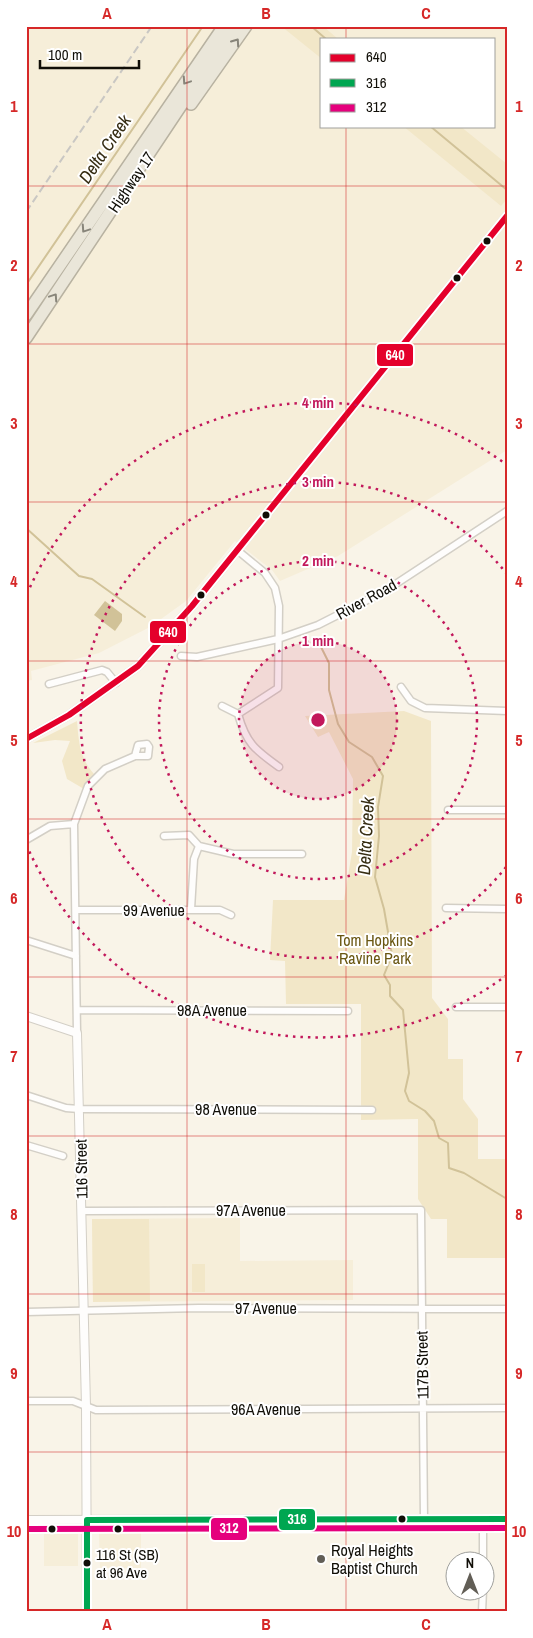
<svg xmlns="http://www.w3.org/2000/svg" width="533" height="1638" font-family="'Archivo Narrow',sans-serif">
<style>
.built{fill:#f6eed9;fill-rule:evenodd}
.green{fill:#f2e7c8}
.water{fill:#d1c298}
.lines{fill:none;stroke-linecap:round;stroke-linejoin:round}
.stream{stroke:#d1c298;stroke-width:2}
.minor-casing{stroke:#d3cfc6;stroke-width:9}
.tertiary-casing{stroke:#d3cfc6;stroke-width:10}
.motorway-casing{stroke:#b8b2a1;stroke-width:14}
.minor{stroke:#fefdfc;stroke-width:6}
.tertiary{stroke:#fefdfc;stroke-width:8}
.motorway{stroke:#eae6d9;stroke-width:11}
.rail{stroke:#c9c7c3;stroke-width:2;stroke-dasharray:8 4;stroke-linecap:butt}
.bus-1-casing{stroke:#fff;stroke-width:10}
.bus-2-casing{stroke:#fff;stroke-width:10}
.bus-3-casing{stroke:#fff;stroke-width:10}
.bus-1{stroke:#e4002b;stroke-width:6}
.bus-2{stroke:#00a651;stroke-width:6}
.bus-3{stroke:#e5007d;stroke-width:6}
.oneway{stroke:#88857a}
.grid{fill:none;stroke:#d62828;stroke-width:1;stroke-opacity:0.55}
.ring{fill:none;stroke:#c2185b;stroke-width:2.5;stroke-dasharray:2.5 5}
.bus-dot{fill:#100e07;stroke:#fff;stroke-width:2}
.poi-dot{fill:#625e56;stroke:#fff;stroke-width:2}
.labels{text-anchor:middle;stroke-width:4;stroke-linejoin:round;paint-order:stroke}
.bus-label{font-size:15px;fill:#100e07;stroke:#fff;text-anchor:start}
.street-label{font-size:16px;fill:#100e07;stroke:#fff}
.park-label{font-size:16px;fill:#695611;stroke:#fff}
.poi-label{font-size:16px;fill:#100e07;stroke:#fff;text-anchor:start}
.water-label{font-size:18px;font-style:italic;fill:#362d13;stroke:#fff}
.centre{fill:#c2185b;stroke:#fff;stroke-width:2.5}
.ring-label{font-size:15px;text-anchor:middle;font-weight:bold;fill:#c2185b;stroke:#fff;stroke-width:4;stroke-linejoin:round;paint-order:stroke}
.line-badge{stroke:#fff;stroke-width:2}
.badge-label{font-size:14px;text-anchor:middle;font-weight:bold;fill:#fff}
.neatline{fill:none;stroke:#d62828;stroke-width:2}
.grid-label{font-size:16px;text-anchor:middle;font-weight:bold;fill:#d62828}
</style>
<rect width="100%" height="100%" fill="#f9f4e8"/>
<path class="built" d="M26,26H507V450L338,556L280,581L272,570L235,541L186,601L150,627L99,653L31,671L32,680L26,681ZM322,39H494V126H322Z
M240,1218V1261L353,1260V1300L93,1302L92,1219Z
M44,1530H78V1566H44Z
M102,1530H141V1568H100L99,1534Z"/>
<path class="green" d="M281,26H323L338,39H322V59Z
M403,126H460L507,164V199L501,206Z
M404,711L431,721L432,998L448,1019V1059H463V1099L478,1119V1159H507V1258H447V1219H431L418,1199V1119L361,1120V1004H286L285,961L270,960L273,900H344L352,852L353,779L329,732L318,737L305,716Z
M77,721C79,742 79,757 94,774L84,789L67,779L62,761L70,741L55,740L33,743Z
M92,1219H149L150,1301L93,1302Z
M192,1264H205V1292H192Z"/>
<path class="water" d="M105,601L122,614V621L115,631L94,615Z"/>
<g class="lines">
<path class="stream" d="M311,26L326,39
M430,126L507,190
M26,285L203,26
M26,528L79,576L92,579L145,617
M319,643L329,663V690L338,724L349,742L372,757L383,776L378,807L379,836L375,877L384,909L392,955L384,975L390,985V996L403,1010L409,1073L405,1091L409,1101L425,1111L434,1121L439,1138L448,1143L449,1168L464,1173L507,1199"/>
<g class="minor-casing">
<path id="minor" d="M237,550L265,573L275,588L279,606L278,688L238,714C246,743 255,750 279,767
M181,656L197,657L278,639L318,625L385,591L507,511
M49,684L102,670L107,672L116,683
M401,687L411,701L425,708L507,711
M222,706L238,714
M448,810H507
M164,836L189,835L199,846L194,859L191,909
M26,840L50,826L74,824
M199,846L233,854H302
M446,908L507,909
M76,910H220L231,915
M26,940L76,956
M456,1007H507
M77,1010L348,1011
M77,1033L74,824L88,786L105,769L135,756H148L149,747L147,744L138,745L135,756
M26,1095L66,1108L79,1109L372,1110
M26,1145L63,1156
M82,1211L421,1210L424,1520
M26,1312L199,1308L507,1309
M26,1401H73L96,1410L507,1408
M483,1560V1519
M482,1612L483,1590"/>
</g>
<g class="tertiary-casing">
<path id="tertiary" d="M26,739L69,715L138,666L192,606L507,216
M26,1016L77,1033L86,1406L87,1612
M26,1520L507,1519"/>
</g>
<g class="motorway-casing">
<path id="motorway" d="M191,104L246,26
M26,315L224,26
M26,338L234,26"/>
</g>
<use href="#minor" class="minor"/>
<use href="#tertiary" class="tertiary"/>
<use href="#motorway" class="motorway"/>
<path class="rail" d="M26,212L152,26"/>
<g class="bus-1-casing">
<path id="bus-1" d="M26,739L69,715L138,666L192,606L507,216"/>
</g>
<g class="bus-2-casing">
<path id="bus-2" d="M87,1520L507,1519
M87,1520V1612"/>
</g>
<g class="bus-3-casing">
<path id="bus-3" d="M26,1529L507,1528"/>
</g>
<use href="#bus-1" class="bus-1"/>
<use href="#bus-2" class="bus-2"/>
<use href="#bus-3" class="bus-3"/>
</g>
<defs><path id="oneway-chevron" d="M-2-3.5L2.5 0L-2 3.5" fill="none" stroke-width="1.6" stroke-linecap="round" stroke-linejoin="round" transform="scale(1.25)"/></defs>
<g class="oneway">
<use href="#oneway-chevron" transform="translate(236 42) rotate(-55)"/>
<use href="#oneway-chevron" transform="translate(186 81) rotate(124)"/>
<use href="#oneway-chevron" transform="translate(85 229) rotate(124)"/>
<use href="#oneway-chevron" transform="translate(54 297) rotate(-56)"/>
</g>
<path class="grid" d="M187,26V1612M346,26V39M346,126V1612M26,186H507M26,344H507M26,502H507M26,661H507M26,819H507M26,977H507M26,1136H507M26,1294H507M26,1452H507"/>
<circle cx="318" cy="720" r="79" fill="#c2185b" fill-opacity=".12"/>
<g class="ring">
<circle cx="318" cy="720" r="79"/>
<circle cx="318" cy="720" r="159"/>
<path d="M506 867A238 238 0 1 1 506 573"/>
<path d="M507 975A317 317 0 0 1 27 846M27 594A317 317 0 0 1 507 465"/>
</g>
<g class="bus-dot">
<circle cx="487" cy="241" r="4.5"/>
<circle cx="457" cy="278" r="4.5"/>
<circle cx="266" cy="515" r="4.5"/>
<circle cx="201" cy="595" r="4.5"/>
<circle cx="402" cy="1519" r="4.5"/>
<circle cx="52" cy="1529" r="4.5"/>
<circle cx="118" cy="1529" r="4.5"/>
<circle cx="87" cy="1563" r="4.5"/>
</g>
<circle class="poi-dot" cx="321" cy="1559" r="5"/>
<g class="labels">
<g class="bus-label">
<text x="96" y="1560">116 St (SB)<tspan x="96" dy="18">at 96 Ave</tspan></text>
</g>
<g class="street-label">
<text transform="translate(131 182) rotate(-56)" y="6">Highway 17</text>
<text transform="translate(366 599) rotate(-29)" y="6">River Road</text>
<text x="154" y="916">99 Avenue</text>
<text x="212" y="1016">98A Avenue</text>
<text x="226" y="1115">98 Avenue</text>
<text transform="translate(81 1169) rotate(-91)" y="6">116 Street</text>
<text x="251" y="1216">97A Avenue</text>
<text x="266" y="1314">97 Avenue</text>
<text transform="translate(422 1365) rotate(-91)" y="6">117B Street</text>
<text x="266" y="1415">96A Avenue</text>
</g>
<g class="park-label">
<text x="375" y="946">Tom Hopkins<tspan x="375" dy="18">Ravine Park</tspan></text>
</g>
<g class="poi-label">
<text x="331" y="1556">Royal Heights<tspan x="331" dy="18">Baptist Church</tspan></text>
</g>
<g class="water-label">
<text transform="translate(105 149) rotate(-56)" y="6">Delta Creek</text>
<text transform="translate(366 836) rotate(-87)" y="6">Delta Creek</text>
</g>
</g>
<circle cx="318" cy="720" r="8" class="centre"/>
<g class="ring-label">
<text x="318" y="408">4 min</text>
<text x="318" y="487">3 min</text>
<text x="318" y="566">2 min</text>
<text x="318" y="646">1 min</text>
</g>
<g class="line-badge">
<rect x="376" y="343" width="38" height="24" rx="5" fill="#e4002b"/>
<rect x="149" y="620" width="38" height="24" rx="5" fill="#e4002b"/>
<rect x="278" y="1508" width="38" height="23" rx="5" fill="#00a651"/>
<rect x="210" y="1517" width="38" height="24" rx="5" fill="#e5007d"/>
</g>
<g class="badge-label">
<text x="395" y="360">640</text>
<text x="168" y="637">640</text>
<text x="297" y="1524">316</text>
<text x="229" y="1533">312</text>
</g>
<rect width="533" height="1638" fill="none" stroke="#ffffff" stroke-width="55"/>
<rect x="320" y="38" width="175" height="90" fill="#ffffff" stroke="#9f9f9c"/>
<rect x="330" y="54" width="25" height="8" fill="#e4002b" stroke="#9f9f9c"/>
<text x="366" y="62" font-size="15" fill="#100e07">640</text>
<rect x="330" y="79" width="25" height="8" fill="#00a651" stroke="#9f9f9c"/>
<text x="366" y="88" font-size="15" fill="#100e07">316</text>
<rect x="330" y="104" width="25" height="8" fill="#e5007d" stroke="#9f9f9c"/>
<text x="366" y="112" font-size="15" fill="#100e07">312</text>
<g transform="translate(470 1576)"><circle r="24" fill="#ffffff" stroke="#9f9f9c"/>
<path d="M0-4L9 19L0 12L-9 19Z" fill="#625e56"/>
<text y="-8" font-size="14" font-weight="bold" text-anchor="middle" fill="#100e07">N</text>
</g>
<path d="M40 60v8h99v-8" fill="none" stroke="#100e07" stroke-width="2.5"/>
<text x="48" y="60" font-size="15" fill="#100e07" stroke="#ffffff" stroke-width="4" paint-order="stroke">100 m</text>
<rect x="28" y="28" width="478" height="1582" class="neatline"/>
<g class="grid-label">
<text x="107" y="19">A</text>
<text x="266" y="19">B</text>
<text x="426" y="19">C</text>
<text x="14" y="112">1</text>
<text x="519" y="112">1</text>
<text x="14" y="271">2</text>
<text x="519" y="271">2</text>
<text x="14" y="429">3</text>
<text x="519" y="429">3</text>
<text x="14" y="587">4</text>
<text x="519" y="587">4</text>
<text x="14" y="746">5</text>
<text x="519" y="746">5</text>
<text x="14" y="904">6</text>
<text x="519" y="904">6</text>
<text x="14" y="1062">7</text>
<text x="519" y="1062">7</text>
<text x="14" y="1220">8</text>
<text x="519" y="1220">8</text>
<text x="14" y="1379">9</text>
<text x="519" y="1379">9</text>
<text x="14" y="1537">10</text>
<text x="519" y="1537">10</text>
<text x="107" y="1630">A</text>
<text x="266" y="1630">B</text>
<text x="426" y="1630">C</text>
</g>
</svg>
